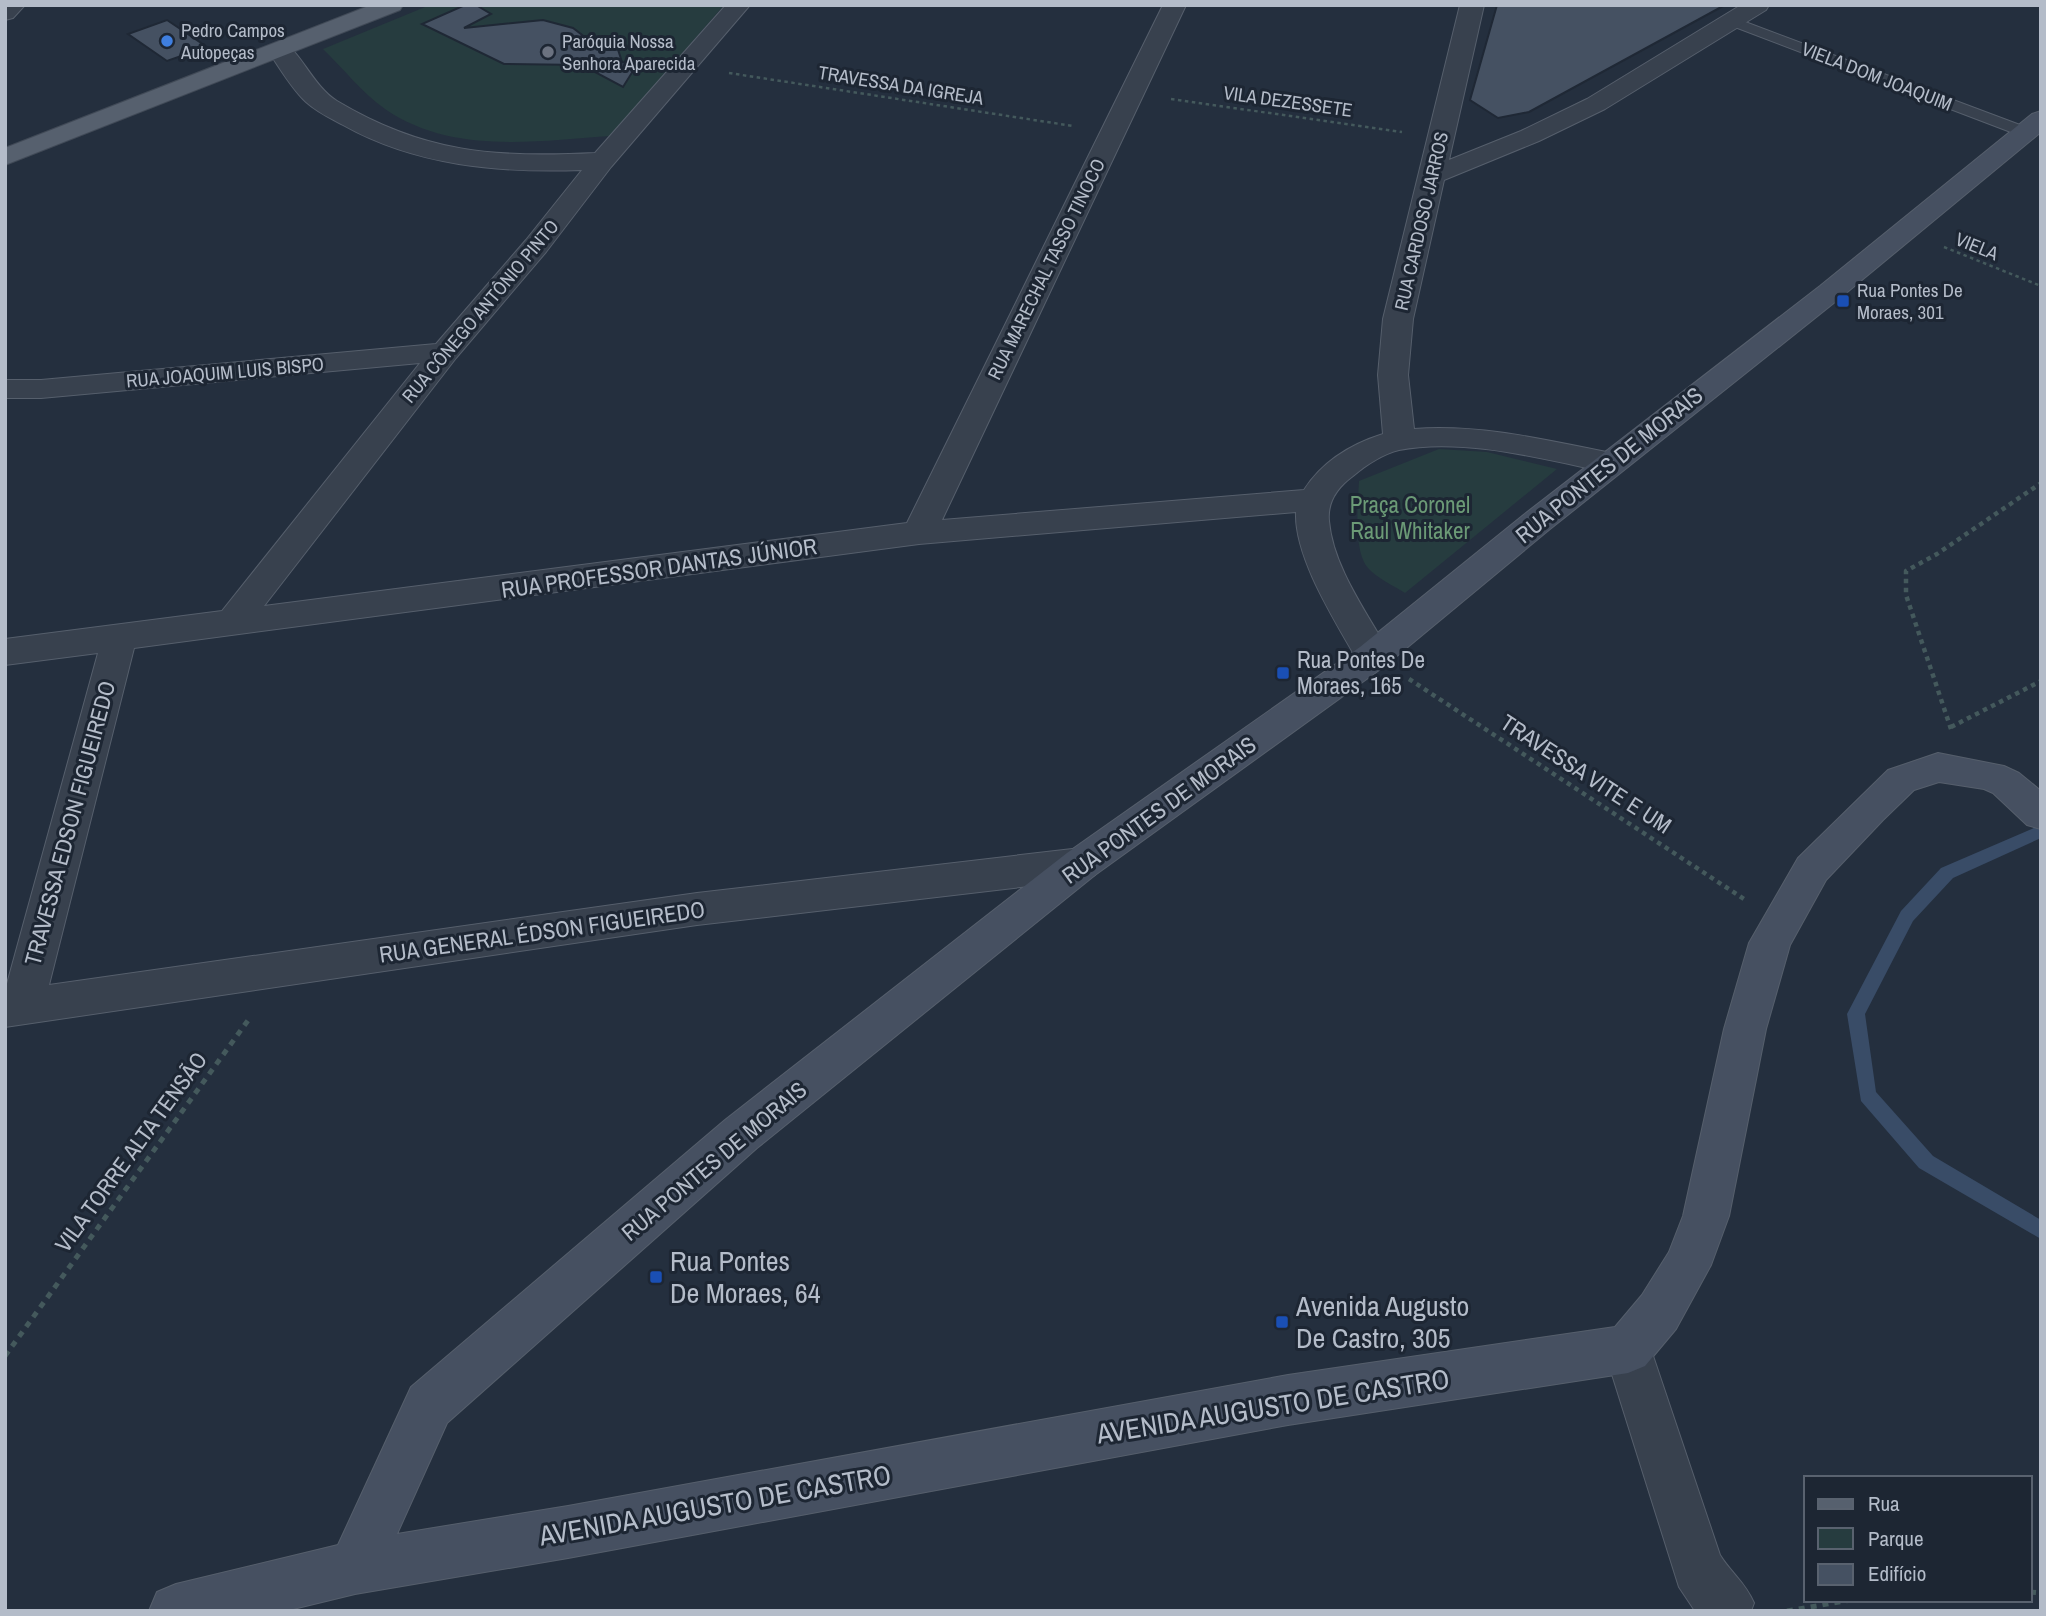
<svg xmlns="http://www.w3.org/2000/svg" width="2046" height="1616" font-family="'Archivo Narrow',sans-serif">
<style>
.green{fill:#263c3f}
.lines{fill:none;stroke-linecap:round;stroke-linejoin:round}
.stream{fill:#394c67;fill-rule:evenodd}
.building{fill:#455162;stroke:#1f2835;stroke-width:2}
.lane-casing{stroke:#565f6c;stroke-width:2}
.street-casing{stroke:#565f6c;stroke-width:2}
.secondary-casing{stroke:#565f6c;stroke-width:2}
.primary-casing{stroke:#414a57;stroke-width:2}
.path-far2{stroke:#44595c;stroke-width:2.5;stroke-dasharray:3.5 3.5;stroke-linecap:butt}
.path-far1{stroke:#44595c;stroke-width:4.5;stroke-dasharray:4.5 4.5;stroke-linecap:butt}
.path{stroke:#44595c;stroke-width:5;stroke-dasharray:6 6;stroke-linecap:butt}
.lane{fill:#38414e;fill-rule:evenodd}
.street{fill:#38414e;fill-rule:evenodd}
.secondary{fill:#465061;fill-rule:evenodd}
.primary{fill:#56606e;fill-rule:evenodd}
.shop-dot{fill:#3f7fe0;stroke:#1d2633;stroke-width:2.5}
.worship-dot{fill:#6b7280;stroke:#1d2633;stroke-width:2.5}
.transit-dot{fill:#1a4fb4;stroke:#1d2633;stroke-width:2.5}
.labels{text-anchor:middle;stroke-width:6;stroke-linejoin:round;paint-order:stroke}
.far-poi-label{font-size:19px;fill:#b4bcc9;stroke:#1d2633;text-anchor:start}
.far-street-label{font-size:19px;fill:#b4bcc9;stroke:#1d2633}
.street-label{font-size:23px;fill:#b4bcc9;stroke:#1d2633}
.park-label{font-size:23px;fill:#6b9a76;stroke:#1d2633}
.poi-label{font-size:23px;fill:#b4bcc9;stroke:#1d2633;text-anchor:start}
.near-poi-label{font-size:28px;fill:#b4bcc9;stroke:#1d2633;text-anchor:start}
.near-street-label{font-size:28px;fill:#b4bcc9;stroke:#1d2633}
</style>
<rect width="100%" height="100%" fill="#242f3e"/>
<path class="green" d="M430,5H724L611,136C535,141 452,155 385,109C362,93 343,68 323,49Z
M1439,449L1487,452L1557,469L1405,593C1394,586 1377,578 1368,568C1353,551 1358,503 1359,481Z"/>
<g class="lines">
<path class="stream" d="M2041,825V838L1953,878L1913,921L1865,1014L1876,1092L1933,1156L2041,1220V1239L1919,1168L1861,1101L1847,1014L1901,911L1941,868Z"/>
</g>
<path class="building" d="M465,5H476L491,14L464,28L543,20L573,28L590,41L614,37L622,62L638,63L623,87L582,65L504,64L422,24Z
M1497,5H1725L1529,112L1498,118L1470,100Z
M167,20L207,47L167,61L128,34Z"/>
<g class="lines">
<g class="lane-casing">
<path id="lane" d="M1732,17L2028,128L2030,131L2022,136L2016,134L1727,24L1725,21L1727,18Z"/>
</g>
<g class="street-casing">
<path id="street" d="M5,5H25L13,18L5,20Z
M726,5H750L611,167L546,252L456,358L264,606L907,523L1163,5H1186L942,520L1304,490C1322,462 1351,444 1383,434L1378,375L1383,319L1460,5H1484L1449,160L1521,131L1587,99L1741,5H1769L1766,10L1605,109L1539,141L1444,180L1413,319L1408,375L1414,429C1480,424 1546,440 1611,453L1622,456L1627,463L1622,470L1611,473C1547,460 1464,437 1399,450C1383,454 1366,465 1353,476C1338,487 1327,501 1329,521C1333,568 1369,615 1391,656L1386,665L1373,669L1360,665C1338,625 1294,559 1296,512L919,544L134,648L49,985L697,893L1081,848L1095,853L1101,864L1095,875L1081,880L697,925L5,1027V991L98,653L5,665V639L222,611L420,363L41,398H5V380H41L436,344L526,240L582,170C499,173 416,166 343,125C330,118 317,112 306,102C291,88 280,68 268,51L272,46C277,45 282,43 287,46C300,52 315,88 337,101C424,153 495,158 595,153Z
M1628,1325L1645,1332L1720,1555C1732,1574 1745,1582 1754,1603L1751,1611H1695L1679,1587L1604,1349L1611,1332Z"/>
</g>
<g class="secondary-casing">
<path id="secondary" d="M2041,111V132L1840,298L1550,529L1386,665L1095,875L757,1148L447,1423L397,1534L568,1506L1288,1375L1615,1327L1642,1295L1669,1252L1683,1216L1724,1029L1749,943L1798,858L1888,770L1938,753L2004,766L2019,773L2041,791V829L2027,825L1993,793L1984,789L1939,782L1914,790L1883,820L1826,880L1790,945L1766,1029L1729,1216L1711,1265L1676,1329L1645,1366L1628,1373L1288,1425L568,1558L355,1594L285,1611H149L157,1592L176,1584L338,1545L411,1387L725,1120L1067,853L1360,647L1526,513L1820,286L2032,114Z"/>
</g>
<g class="primary-casing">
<path id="primary" d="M371,5H403L400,10L5,165V148Z"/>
</g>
<path class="path-far2" d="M729,73L1073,126
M1171,99L1402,132
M1944,247L2041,286"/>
<path class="path-far1" d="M1409,679L1744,899
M1951,727L2041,681
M1951,729L1906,595V571L1937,554L2041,483"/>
<path class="path" d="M5,1356L249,1019
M2030,1592L2041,1593
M1787,1611L1851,1600"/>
<use href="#lane" class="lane"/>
<use href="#street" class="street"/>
<use href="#secondary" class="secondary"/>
<use href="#primary" class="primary"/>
</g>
<circle class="shop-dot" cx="167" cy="41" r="7"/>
<circle class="worship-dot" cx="548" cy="52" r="7"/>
<g class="transit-dot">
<rect x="1836" y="294" width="14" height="14" rx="3.5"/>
<rect x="1276" y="666" width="14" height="14" rx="3.5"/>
<rect x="649" y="1270" width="14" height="14" rx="3.5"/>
<rect x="1275" y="1315" width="14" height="14" rx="3.5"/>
</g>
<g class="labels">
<g class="far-poi-label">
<text x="181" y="37">Pedro Campos<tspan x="181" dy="22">Autopeças</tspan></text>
<text x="562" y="48">Paróquia Nossa<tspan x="562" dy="22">Senhora Aparecida</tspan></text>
<text x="1857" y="297">Rua Pontes De<tspan x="1857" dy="22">Moraes, 301</tspan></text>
</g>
<g class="far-street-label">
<text transform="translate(1877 76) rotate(21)" y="7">VIELA DOM JOAQUIM</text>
<text transform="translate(901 85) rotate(9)" y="7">TRAVESSA DA IGREJA</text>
<text transform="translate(1288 101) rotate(8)" y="7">VILA DEZESSETE</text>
<text transform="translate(1421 221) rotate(-77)" y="7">RUA CARDOSO JARROS</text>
<text transform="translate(1977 246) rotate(22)" y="7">VIELA</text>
<text transform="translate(1046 269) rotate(-64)" y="7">RUA MARECHAL TASSO TINOCO</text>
<text transform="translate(480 311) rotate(-50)" y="7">RUA CÔNEGO ANTÔNIO PINTO</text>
<text transform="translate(225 372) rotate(-5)" y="7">RUA JOAQUIM LUIS BISPO</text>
</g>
<g class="street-label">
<text transform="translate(1609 465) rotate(-39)" y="8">RUA PONTES DE MORAIS</text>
<text transform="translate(659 568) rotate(-8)" y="8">RUA PROFESSOR DANTAS JÚNIOR</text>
<text transform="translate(1586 774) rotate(33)" y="8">TRAVESSA VITE E UM</text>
<text transform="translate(1159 810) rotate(-36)" y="8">RUA PONTES DE MORAIS</text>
<text transform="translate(70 823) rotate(-75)" y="8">TRAVESSA EDSON FIGUEIREDO</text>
<text transform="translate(542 932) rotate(-8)" y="8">RUA GENERAL ÉDSON FIGUEIREDO</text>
<text transform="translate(131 1152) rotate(-54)" y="8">VILA TORRE ALTA TENSÃO</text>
<text transform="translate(714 1161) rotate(-40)" y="8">RUA PONTES DE MORAIS</text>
</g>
<g class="park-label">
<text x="1410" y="513">Praça Coronel<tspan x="1410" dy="26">Raul Whitaker</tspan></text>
</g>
<g class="poi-label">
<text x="1297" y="668">Rua Pontes De<tspan x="1297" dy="26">Moraes, 165</tspan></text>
</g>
<g class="near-poi-label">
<text x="670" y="1271">Rua Pontes<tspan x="670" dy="32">De Moraes, 64</tspan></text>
<text x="1296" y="1316">Avenida Augusto<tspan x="1296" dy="32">De Castro, 305</tspan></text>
</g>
<g class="near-street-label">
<text transform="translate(1273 1406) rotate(-9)" y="10">AVENIDA AUGUSTO DE CASTRO</text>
<text transform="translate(715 1505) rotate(-10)" y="10">AVENIDA AUGUSTO DE CASTRO</text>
</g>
</g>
<rect width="2046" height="1616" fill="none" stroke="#b4bcc9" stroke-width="14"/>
<rect x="1804" y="1476" width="228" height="126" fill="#1d2633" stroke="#59626f" stroke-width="2"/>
<rect x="1818" y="1499" width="35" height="10" fill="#56606e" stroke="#59626f" stroke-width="2"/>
<text x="1868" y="1511" font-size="21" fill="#b4bcc9">Rua</text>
<rect x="1818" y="1528" width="35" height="21" fill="#263c3f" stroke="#59626f" stroke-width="2"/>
<text x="1868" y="1546" font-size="21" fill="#b4bcc9">Parque</text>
<rect x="1818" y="1564" width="35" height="21" fill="#455162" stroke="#59626f" stroke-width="2"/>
<text x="1868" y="1581" font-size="21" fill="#b4bcc9">Edifício</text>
</svg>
